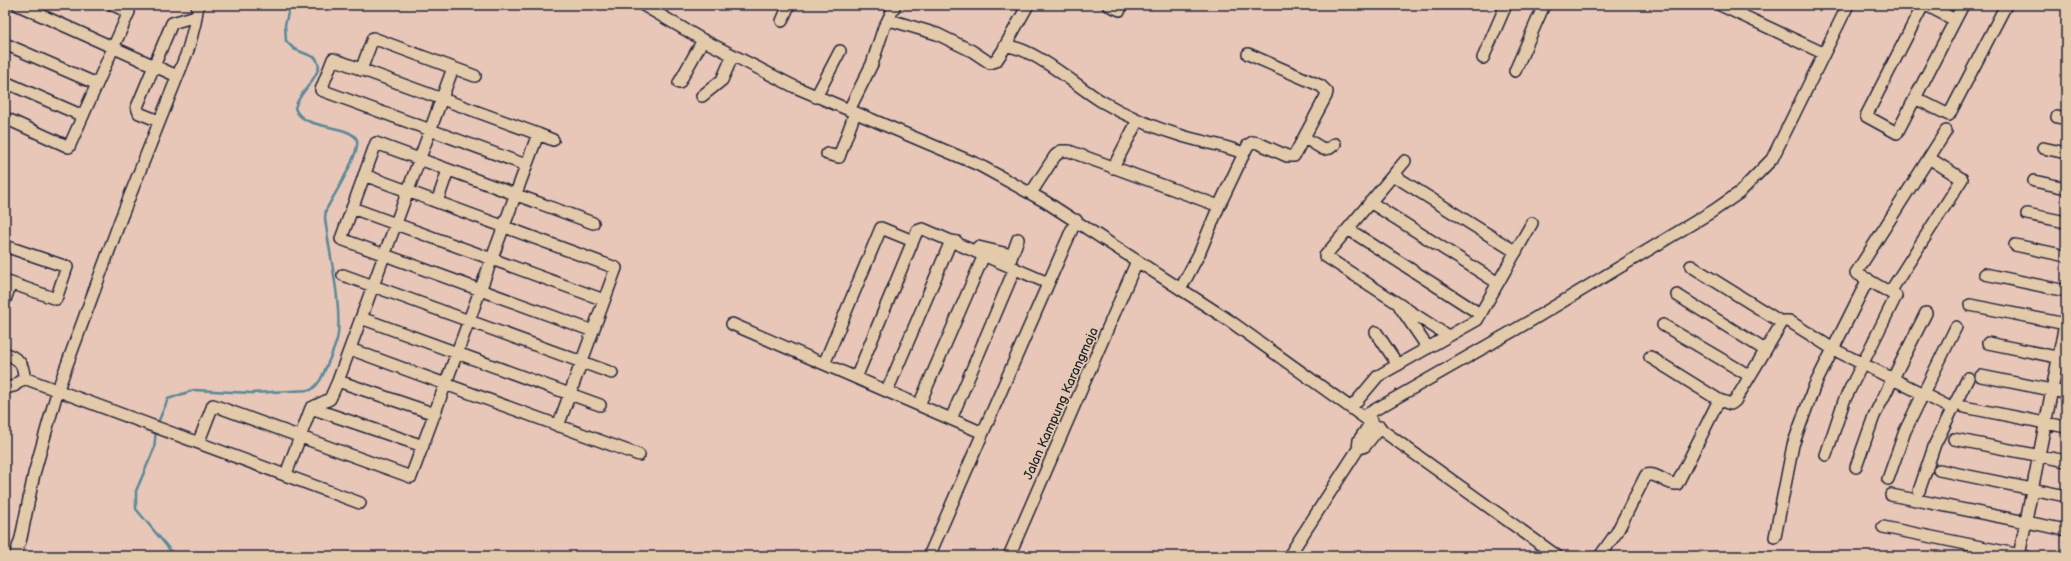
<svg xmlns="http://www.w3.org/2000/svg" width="2071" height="561" font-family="'Balsamiq Sans',sans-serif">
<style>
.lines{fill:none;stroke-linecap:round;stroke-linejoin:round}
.stream{stroke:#598997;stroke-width:2.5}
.minor-casing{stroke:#22223b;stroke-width:14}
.minor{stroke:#e3caab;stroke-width:11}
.labels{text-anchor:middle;stroke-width:3.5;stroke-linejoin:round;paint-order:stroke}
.street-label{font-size:13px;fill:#22223b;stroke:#e3caab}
</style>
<rect width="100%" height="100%" fill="#e8c7b9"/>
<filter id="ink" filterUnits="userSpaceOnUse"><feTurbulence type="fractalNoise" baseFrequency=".025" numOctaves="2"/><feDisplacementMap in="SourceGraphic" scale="8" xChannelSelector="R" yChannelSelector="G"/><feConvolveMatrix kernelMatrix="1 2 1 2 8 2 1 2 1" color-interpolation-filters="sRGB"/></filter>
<g filter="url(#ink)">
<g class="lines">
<path class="stream" d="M157,425L168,399L194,390L251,393L311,390C320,384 323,375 327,365C331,355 337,344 338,334C341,298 329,254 325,218L326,210C332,198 364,148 356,138C343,123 302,130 295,108C299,92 316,82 319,66L316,58L294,49L286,41L285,25L290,5
M156,430L154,449L136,491V509L175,556"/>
<g class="minor-casing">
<path id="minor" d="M18,5L177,76
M643,5L703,40L795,87L979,165L1046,202L1230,321L1557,556
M1108,5L1120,10
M1720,5L1823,53
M1923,5L1866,116L1897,133L1963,5
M1926,5L1955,20
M782,21L789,5
M887,22L895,5
M5,44L97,84L129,12L113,5
M1004,48L1028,5
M1483,58L1506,5
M361,70L373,38L475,76
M1515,71L1544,5
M5,82L83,116
M679,83L703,40
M702,96L722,80L733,55
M816,97L840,51
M1915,98L1949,115L2006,5
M849,110L872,64L884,27L887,22L893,21L937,34L972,51L990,63L996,61L1006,46C1035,48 1076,86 1101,101C1125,115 1152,127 1179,135C1200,142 1222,144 1243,153
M2057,117L2066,119
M5,118L69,147L97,84
M159,121L139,113L137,107L172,23L196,16
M538,134L553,140
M1305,138L1323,149L1330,148L1335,144
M2043,148L2066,153
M827,154L839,157L855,113
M1405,161L1325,256L1448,336
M1113,168L1138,120
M364,175L616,268L558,426
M1393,175L1516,252
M2034,181L2066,188
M1031,193L1055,156L1061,151H1069L1219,206
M437,202L448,170
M1370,202L1498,283
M352,208L604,300
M2027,214L2066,222
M1348,229L1480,314
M2015,245L2066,256
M5,246L67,267L56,299L5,281
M978,247L1012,255
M1010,261L1018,239
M1691,266L1781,322
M1985,274L2066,291
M343,275L612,373
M1181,288L1199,254L1219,206L1248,145L1253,142L1258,143L1287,156H1294L1326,96L1327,92L1321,86L1248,54
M1890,292L1962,179L1929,158
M1677,295L1765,350
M5,300L11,283
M1970,305L2066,324
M1400,307L1428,348
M361,318L600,405
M732,324L983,433
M1663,325L1750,376
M593,331L341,239L376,143L593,223
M1376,332L1398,365
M1988,343L2066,359
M350,349L639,455
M5,353C18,359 24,363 24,378
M1650,357L1719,400L1731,404L1735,401L1783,321H1789L1833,349L1868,279
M824,364L881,228L913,241
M1981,376L2066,393
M856,378L917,231L923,229L1048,283
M338,381L435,414
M5,388L14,386L24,378L360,503
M887,391L951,241L957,242
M919,405L984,255
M1964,407L2066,427
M311,408L423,446
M1351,408L1378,376L1477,320L1532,223
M1364,416L1532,320L1713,211L1739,193L1772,159L1848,5
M951,419L1015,268
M1954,439L2066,461
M199,441L213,405L411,477L538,134L333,59L321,90L526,165
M1358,449L1365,446L1380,427
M1826,455L1844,401L1896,296L1856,273L1946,131
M1856,467L1874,416L1926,313
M1939,470L2066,496
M286,474L311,408L330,399L338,381L453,68
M1888,479L1905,431L1956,327
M1919,491L1935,444L1968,378
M1891,495L2066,530
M1883,527L2025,556
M1775,537L1793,445L1814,387L1833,349L1953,409
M15,556L21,538L34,474L58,389L121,218L188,50L195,23L198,5
M929,556L1076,220
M1009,556L1137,261
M1289,556L1358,449L1359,440L1372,421
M1600,556L1617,532L1646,475C1658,472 1666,485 1677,484L1719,400
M2019,556L2066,319"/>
</g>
<use href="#minor" class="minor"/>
</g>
</g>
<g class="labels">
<g class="street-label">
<text transform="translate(1060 403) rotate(-66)" y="5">Jalan Kampung Karangmaja</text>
</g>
</g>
<rect width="2071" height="561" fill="none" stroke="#e3caab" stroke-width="20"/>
<rect x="10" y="10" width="2051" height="541" fill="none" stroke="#22223b" stroke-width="1.5" filter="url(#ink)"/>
</svg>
